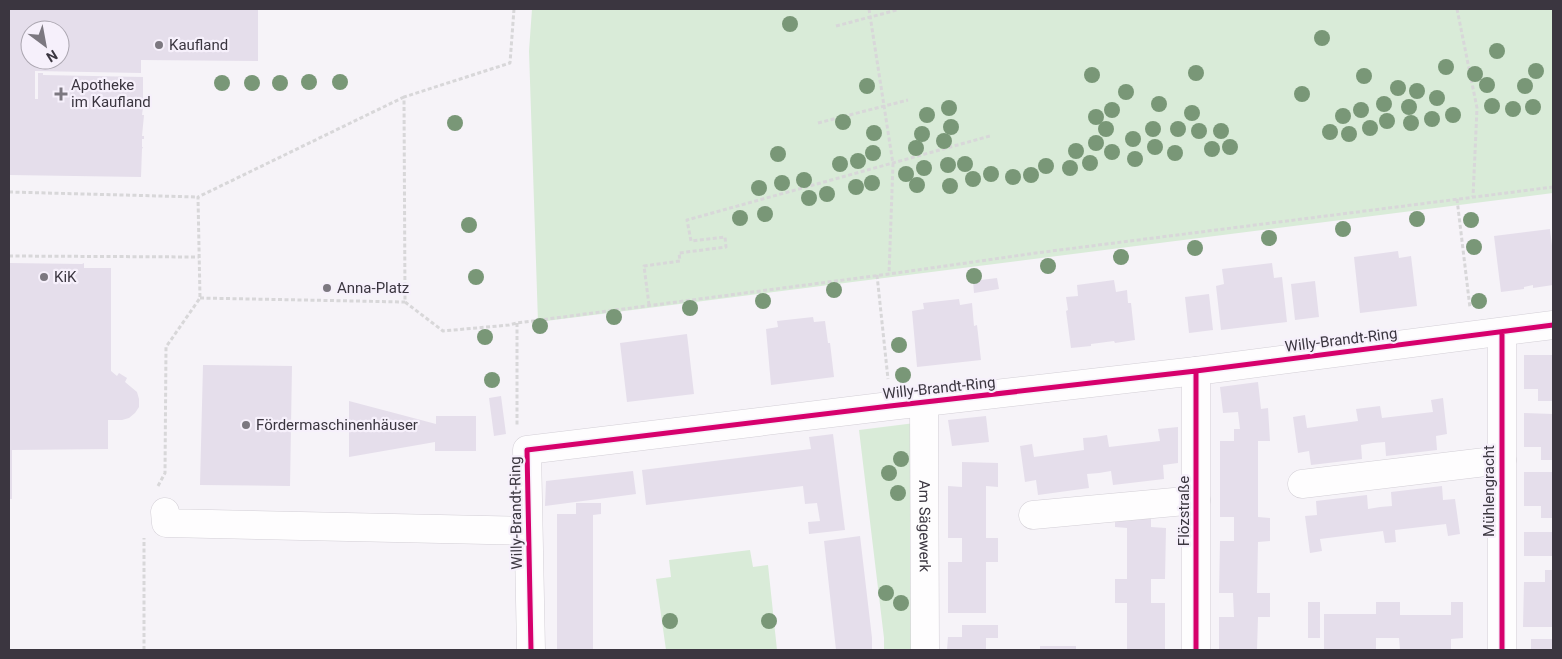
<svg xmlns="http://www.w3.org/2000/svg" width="1562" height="659" font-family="Roboto,sans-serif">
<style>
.green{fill:#d9ebd8}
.building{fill:#e5deeb;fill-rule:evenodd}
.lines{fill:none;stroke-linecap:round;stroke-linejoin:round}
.minor-casing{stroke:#d3cfd6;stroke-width:29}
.path{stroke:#d8d7d9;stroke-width:3;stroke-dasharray:4 2.5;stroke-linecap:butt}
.minor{stroke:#fefdfe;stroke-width:28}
.cycleway-casing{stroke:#f6f0fb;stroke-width:8}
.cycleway{stroke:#d6006c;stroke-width:5}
.tree{fill:#799777}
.poi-dot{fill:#7c7880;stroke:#f6f0fb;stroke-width:2}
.labels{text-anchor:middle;stroke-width:4.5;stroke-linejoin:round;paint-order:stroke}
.poi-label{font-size:15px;fill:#3b3640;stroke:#f6f0fb;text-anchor:start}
.street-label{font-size:15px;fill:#3b3640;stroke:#f6f0fb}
</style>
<rect width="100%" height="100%" fill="#f6f3f8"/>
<path class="green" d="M532,9H1553V193L538,322L529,51Z
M915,423V650H884V638L859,430Z
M750,550L753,567L768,565L777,650H666L656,579L671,577L669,560Z"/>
<path class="building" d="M9,9H258V61L141,60V73L35,71V99H38V73H43V75L143,77V105L144,107H143L142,115H144L142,136H144V139H142V147H143L142,149L141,177L9,175ZM30,30H60V60H30Z
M1550,229L1553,254V285L1533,288V285L1524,287V289L1501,292L1494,236Z
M1398,251L1399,258L1411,256L1417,306L1360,313L1354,257Z
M9,263L82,264L84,263V268H111V371L117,376L119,373L127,378L125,382L137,392L139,399V407L135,413L129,418L122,420H108V449L12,450V499H9Z
M1272,263L1274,278L1282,277L1287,322L1221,330L1216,286L1224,284L1222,269Z
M997,278L999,289L974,293L973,281Z
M1114,280L1116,292L1127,290L1128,303H1131L1135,340L1115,343L1114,341L1091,344V346L1071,348L1066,311L1068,310L1066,297L1078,296L1077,285Z
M1315,281L1319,317L1295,320L1291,284Z
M1209,294L1213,330L1189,333L1185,297Z
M959,299L960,305L972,303L974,326L977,325L981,360L917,367L912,311L924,309L923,303Z
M813,317L814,322L825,321L828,343H830L834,377L771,385L766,329L778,327L777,321Z
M687,334L694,394L627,402L620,343Z
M1524,355H1553V401H1538V389H1524Z
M203,365L292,366L290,486L200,485Z
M1258,382L1261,409L1268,408L1270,441H1258V517L1270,518V541L1258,542L1257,593H1270V617H1258L1257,650H1219V617H1234L1233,593H1219L1220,541H1234V517H1220V441H1234V429H1240L1238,412L1223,413L1220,387Z
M501,396L506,434L494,436L489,398Z
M1443,398L1447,434L1436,436L1437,450L1386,456L1385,442L1373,443L1361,445L1362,459L1311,465L1309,451L1298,453L1293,417L1305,415L1307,428L1358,421L1356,409L1380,406L1382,418L1433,412L1431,400Z
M349,401L436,424V416H476V451H435V442L349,457Z
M1524,413L1553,414V460H1541V447H1524Z
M986,416L989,442L952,446L948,420Z
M1178,427V463L1163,465L1164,479L1113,485L1111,471L1099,473L1087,474L1089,488L1038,495L1036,480L1025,482L1020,446L1032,444L1034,457L1084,450L1083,438L1095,437L1107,435L1109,447L1160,441L1158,429Z
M833,434L845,530L809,534L808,522L820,521L817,503L805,504L803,486L646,505L642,470L811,449L809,437Z
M962,462L998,463V487L986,486V538H998V562H986V613H948V562H962V538H948V486L962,487Z
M633,471L636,494L545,506L546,481Z
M1524,472H1553V518H1541V506H1524Z
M1442,486L1443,500L1455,499L1460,534L1448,536L1446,524L1421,527L1395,530L1396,542L1385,543L1383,531L1320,539L1322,551L1310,553L1305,516L1317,515L1316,501L1367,495L1368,509L1380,507L1392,506L1391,492Z
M576,503H601V514L593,515V650H557V514H576Z
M1151,515V527L1166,528L1165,579H1151V603H1165V650H1127V603H1115V579H1127V528L1115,527V516Z
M1524,532H1553V556H1524Z
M860,536L872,638V650H836L824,541Z
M1545,570H1553V627H1523L1524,582H1545Z
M1308,602H1320V638H1308Z
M1376,602H1400V615H1451V602H1463V638L1451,639V650H1400L1399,638H1376V650H1324V614H1376Z
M962,625H998V638H986V650H947L948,637H962Z
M1531,639H1553V650H1531Z
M1040,646H1076V650H1040Z"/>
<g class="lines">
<g class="minor-casing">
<g id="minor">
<path id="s1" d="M924,402L925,650"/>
<path d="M1302,484L1502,460"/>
<path d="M165,512L166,523L528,531"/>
<path d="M1033,515L1196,500"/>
<path d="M531,650L527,450L890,406L1196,371L1553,325"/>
<path d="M1196,650V371"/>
<path d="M1502,650V332"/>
</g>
</g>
<path class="path" d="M514,9L510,63L404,97L405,302L443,331L509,325L517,323L889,274L1036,253L1553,187
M869,9L893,164L889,274
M1457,9L1477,108L1473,197
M836,26L897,10
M818,123L908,100
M9,192L198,197
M1457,199L1470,308
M9,256L199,257
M877,275L888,379
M200,298L405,302
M649,305L644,266L680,261L679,253L726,247L725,237L691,241L687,220L990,136
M517,323V425
M158,486L165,473L166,347L200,298L198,197L404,97
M144,650V538"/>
<use href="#minor" class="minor"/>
<g class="cycleway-casing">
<path id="cycleway" d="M531,650L527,450L890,406L1196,371L1553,325
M1196,650V371
M1502,650V332"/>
</g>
<use href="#cycleway" class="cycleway"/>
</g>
<g class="tree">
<circle cx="790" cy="24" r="8"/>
<circle cx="1322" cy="38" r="8"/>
<circle cx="1497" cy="51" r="8"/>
<circle cx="1446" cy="67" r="8"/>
<circle cx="1536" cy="71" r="8"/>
<circle cx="1196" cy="73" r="8"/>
<circle cx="1475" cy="74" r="8"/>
<circle cx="1092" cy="75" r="8"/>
<circle cx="1364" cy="76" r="8"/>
<circle cx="309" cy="82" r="8"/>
<circle cx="340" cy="82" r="8"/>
<circle cx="222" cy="83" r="8"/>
<circle cx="252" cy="83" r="8"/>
<circle cx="280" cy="83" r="8"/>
<circle cx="1487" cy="85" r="8"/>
<circle cx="867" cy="86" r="8"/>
<circle cx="1525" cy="86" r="8"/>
<circle cx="1398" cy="88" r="8"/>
<circle cx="1417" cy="91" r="8"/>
<circle cx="1126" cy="92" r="8"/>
<circle cx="1302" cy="94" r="8"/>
<circle cx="1437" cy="98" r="8"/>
<circle cx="1159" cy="104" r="8"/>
<circle cx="1384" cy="104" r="8"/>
<circle cx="1492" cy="106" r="8"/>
<circle cx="1409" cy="107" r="8"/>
<circle cx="1533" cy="107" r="8"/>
<circle cx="949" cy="108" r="8"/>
<circle cx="1513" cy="109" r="8"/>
<circle cx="1112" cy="110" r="8"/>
<circle cx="1361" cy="110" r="8"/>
<circle cx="1192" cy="113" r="8"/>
<circle cx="927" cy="115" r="8"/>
<circle cx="1453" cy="115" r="8"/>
<circle cx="1343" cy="116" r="8"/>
<circle cx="1096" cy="117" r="8"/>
<circle cx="1432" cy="119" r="8"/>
<circle cx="1387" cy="121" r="8"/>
<circle cx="843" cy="122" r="8"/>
<circle cx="455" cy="123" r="8"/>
<circle cx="1411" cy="123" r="8"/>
<circle cx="951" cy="127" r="8"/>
<circle cx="1370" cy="128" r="8"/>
<circle cx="1106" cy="129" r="8"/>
<circle cx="1153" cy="129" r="8"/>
<circle cx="1178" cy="129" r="8"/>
<circle cx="1199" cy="131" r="8"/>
<circle cx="1221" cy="131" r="8"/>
<circle cx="1330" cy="132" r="8"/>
<circle cx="874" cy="133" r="8"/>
<circle cx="922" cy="134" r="8"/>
<circle cx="1349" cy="134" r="8"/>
<circle cx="1133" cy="139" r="8"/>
<circle cx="944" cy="141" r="8"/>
<circle cx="1096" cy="143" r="8"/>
<circle cx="1155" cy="147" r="8"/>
<circle cx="1230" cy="147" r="8"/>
<circle cx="916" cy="148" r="8"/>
<circle cx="1212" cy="149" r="8"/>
<circle cx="1076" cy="151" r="8"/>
<circle cx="1112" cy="152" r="8"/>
<circle cx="873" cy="153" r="8"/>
<circle cx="1175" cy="153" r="8"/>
<circle cx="778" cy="154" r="8"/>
<circle cx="1135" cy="159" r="8"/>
<circle cx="858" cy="161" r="8"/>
<circle cx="1090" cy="163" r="8"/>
<circle cx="840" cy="164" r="8"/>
<circle cx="965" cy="164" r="8"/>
<circle cx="948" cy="165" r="8"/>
<circle cx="1046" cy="166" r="8"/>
<circle cx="924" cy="168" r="8"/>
<circle cx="1070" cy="168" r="8"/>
<circle cx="906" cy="174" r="8"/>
<circle cx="991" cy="174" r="8"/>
<circle cx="1031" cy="175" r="8"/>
<circle cx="1013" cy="177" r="8"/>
<circle cx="973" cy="179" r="8"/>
<circle cx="804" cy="180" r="8"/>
<circle cx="782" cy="183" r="8"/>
<circle cx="872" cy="183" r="8"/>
<circle cx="917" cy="185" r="8"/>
<circle cx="950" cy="186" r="8"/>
<circle cx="856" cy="187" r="8"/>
<circle cx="759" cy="188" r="8"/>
<circle cx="827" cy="194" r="8"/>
<circle cx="809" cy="198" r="8"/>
<circle cx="765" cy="214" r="8"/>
<circle cx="740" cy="218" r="8"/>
<circle cx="1417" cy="219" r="8"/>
<circle cx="1471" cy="220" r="8"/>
<circle cx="469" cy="225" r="8"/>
<circle cx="1343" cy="229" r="8"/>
<circle cx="1269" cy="238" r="8"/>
<circle cx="1474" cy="247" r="8"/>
<circle cx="1195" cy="248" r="8"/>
<circle cx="1121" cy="257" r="8"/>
<circle cx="1048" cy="266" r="8"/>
<circle cx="974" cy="276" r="8"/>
<circle cx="476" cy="277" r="8"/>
<circle cx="834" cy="290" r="8"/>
<circle cx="763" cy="301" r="8"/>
<circle cx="1479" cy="301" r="8"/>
<circle cx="690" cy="308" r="8"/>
<circle cx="614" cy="317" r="8"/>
<circle cx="540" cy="326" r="8"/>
<circle cx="485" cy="337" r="8"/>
<circle cx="899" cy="345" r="8"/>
<circle cx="903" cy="375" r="8"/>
<circle cx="492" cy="380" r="8"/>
<circle cx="901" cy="459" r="8"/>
<circle cx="889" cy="473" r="8"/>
<circle cx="898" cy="493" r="8"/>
<circle cx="886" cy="593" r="8"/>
<circle cx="901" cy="603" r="8"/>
<circle cx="670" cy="621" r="8"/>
<circle cx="769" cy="621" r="8"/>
</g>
<g class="poi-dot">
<circle cx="159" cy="45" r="5"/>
<path d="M58.5 86.5h5v5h5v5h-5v5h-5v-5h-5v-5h5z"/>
<circle cx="44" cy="277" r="5"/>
<circle cx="327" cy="288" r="5"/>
<circle cx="246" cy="425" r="5"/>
</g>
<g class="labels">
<g class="poi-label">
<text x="169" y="50">Kaufland</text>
<text x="71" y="90">Apotheke<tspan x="71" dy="17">im Kaufland</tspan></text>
<text x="54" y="282">KiK</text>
<text x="337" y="293">Anna-Platz</text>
<text x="256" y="430">Fördermaschinenhäuser</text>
</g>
<g class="street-label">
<text transform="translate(1341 340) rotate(-7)" y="5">Willy-Brandt-Ring</text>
<text transform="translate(939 388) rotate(-6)" y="5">Willy-Brandt-Ring</text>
<text transform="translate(1489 491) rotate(-90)" y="5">Mühlengracht</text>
<text transform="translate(1184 511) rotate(-90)" y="5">Flözstraße</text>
<text transform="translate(516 513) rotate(-91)" y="5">Willy-Brandt-Ring</text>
<text dy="5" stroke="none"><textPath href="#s1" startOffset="124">Am Sägewerk</textPath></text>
</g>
</g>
<rect width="1562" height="659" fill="none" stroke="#3b3640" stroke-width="20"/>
<g transform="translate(45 45) rotate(148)"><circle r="24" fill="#f6f0fb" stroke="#aba6b0"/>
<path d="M0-4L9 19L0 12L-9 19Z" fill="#7c7880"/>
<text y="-8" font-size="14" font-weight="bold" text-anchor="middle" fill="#3b3640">N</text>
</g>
</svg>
